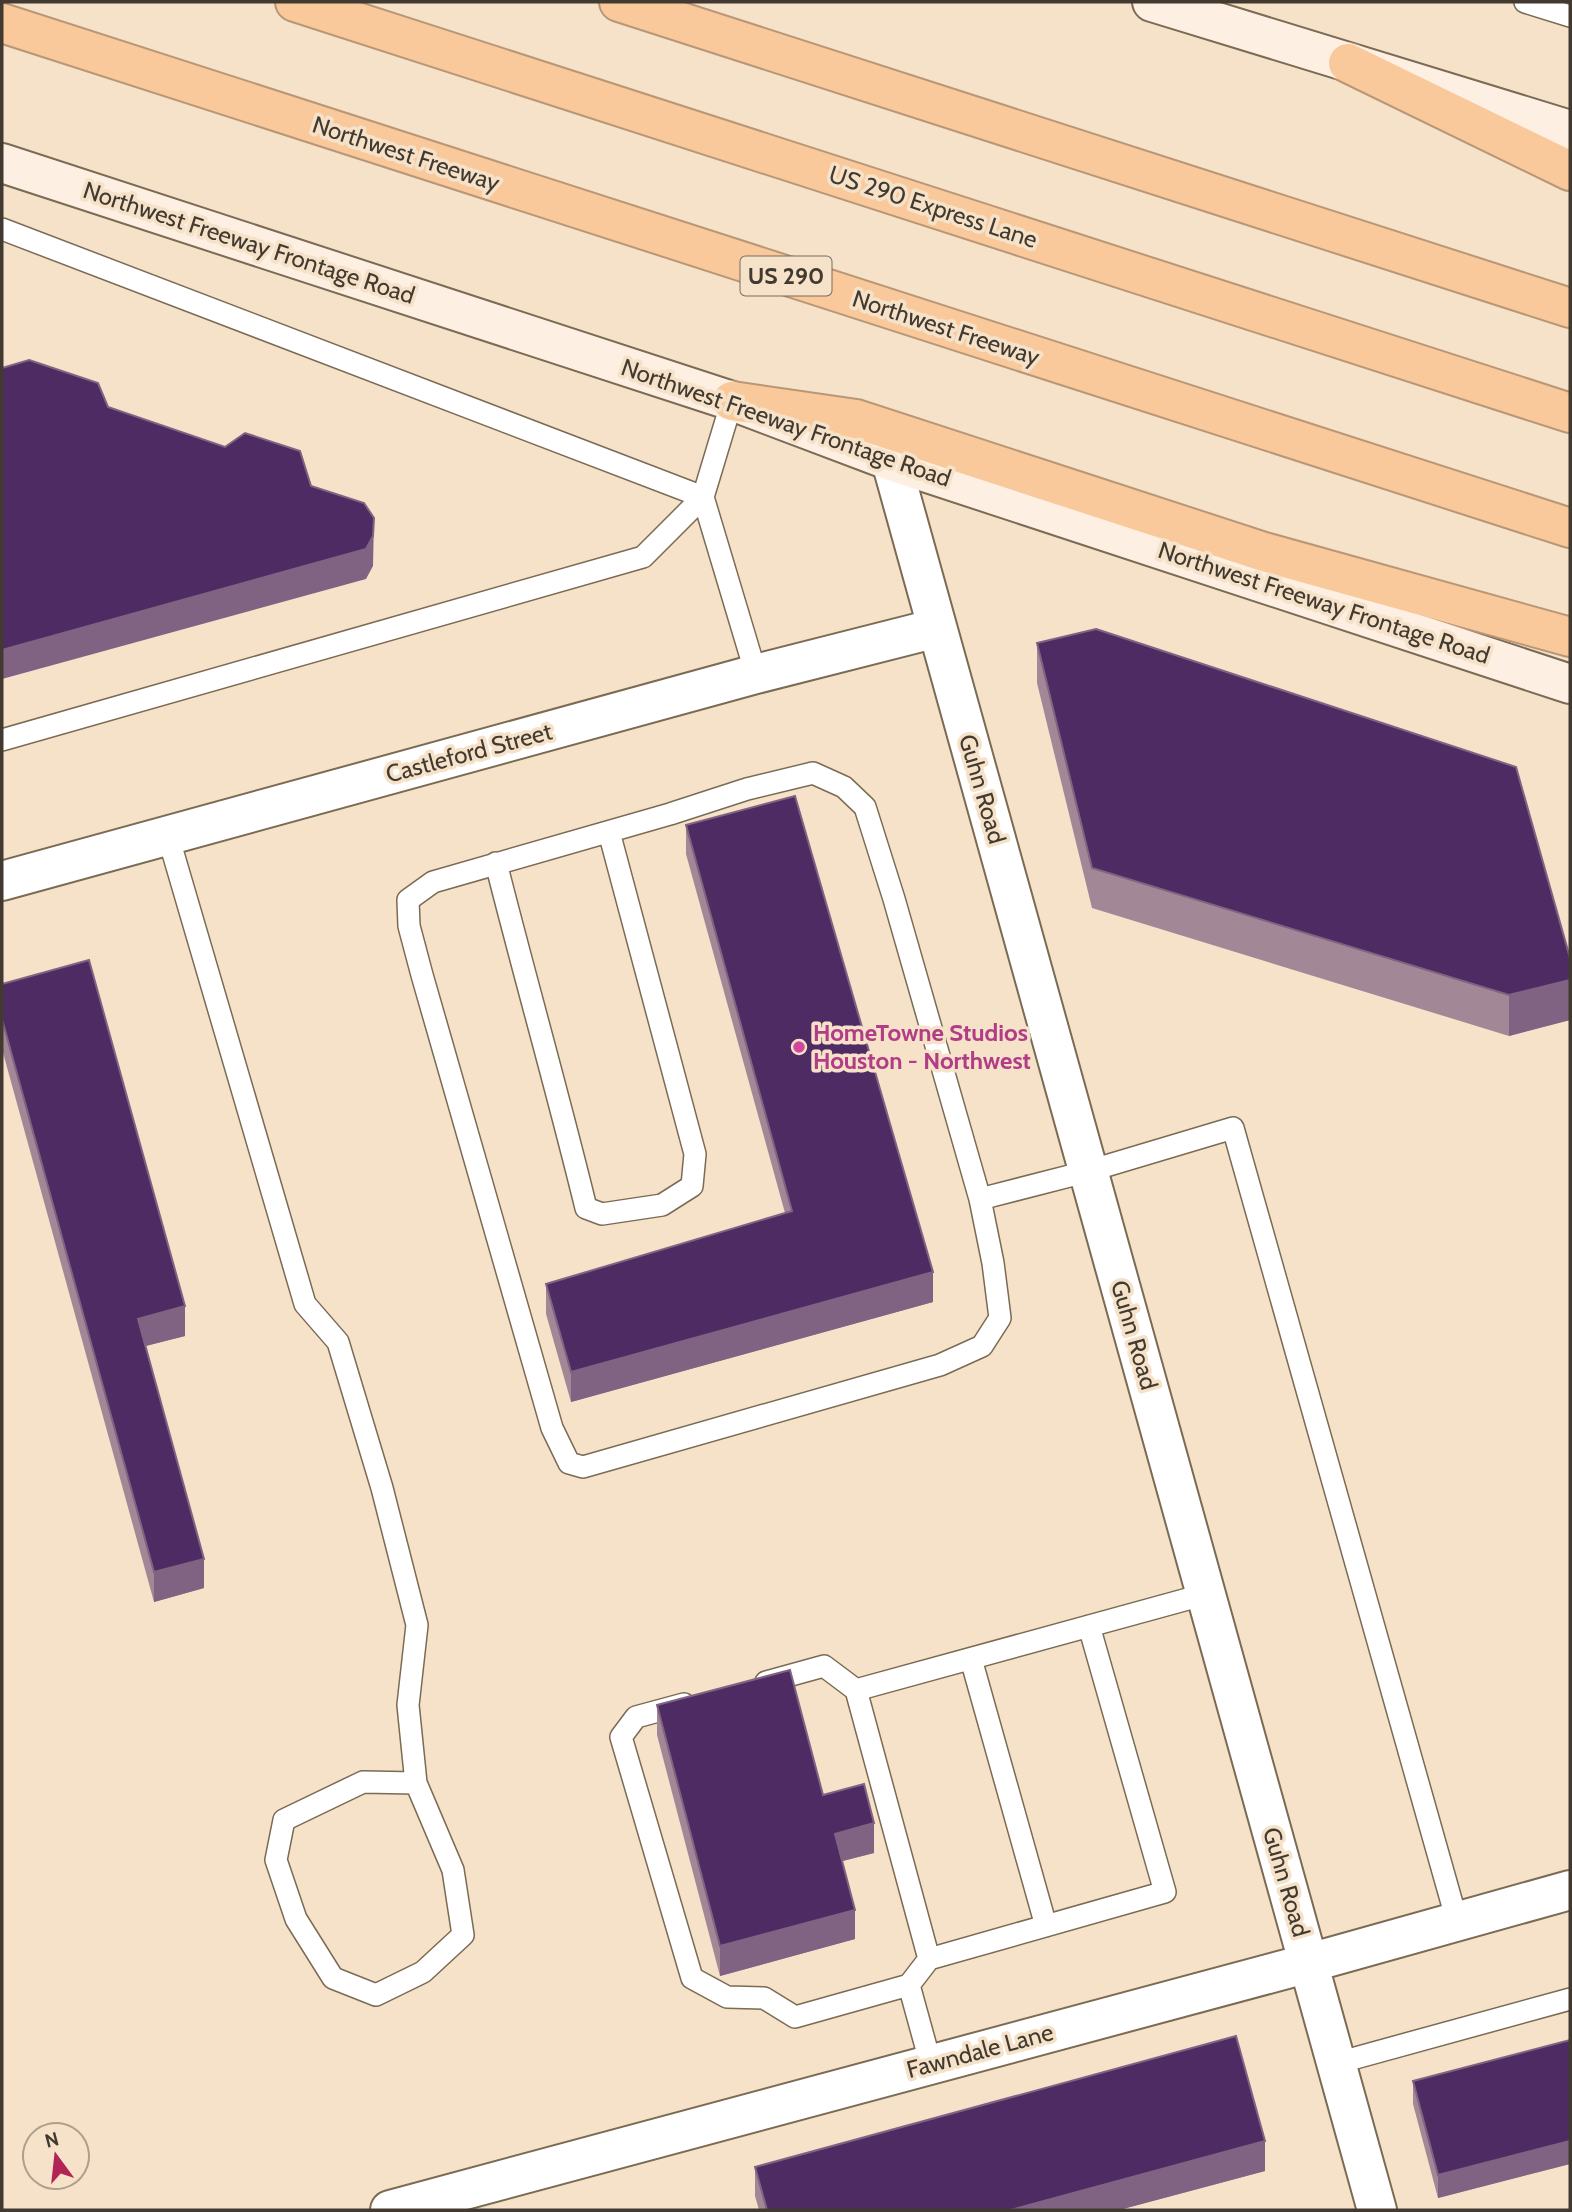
<svg xmlns="http://www.w3.org/2000/svg" width="1572" height="2212" font-family="Cabin,sans-serif">
<style>
.lines{fill:none;stroke-linecap:round;stroke-linejoin:round}
.lane-casing{stroke:#7b6a54;stroke-width:24}
.street-casing{stroke:#7b6a54;stroke-width:42}
.secondary-casing{stroke:#7b6a54;stroke-width:42}
.highway-casing{stroke:#b99776;stroke-width:42}
.lane{stroke:#fff;stroke-width:21}
.street{stroke:#fff;stroke-width:38}
.secondary{stroke:#fdefe1;stroke-width:38}
.highway{stroke:#f9c99c;stroke-width:38}
.wall{fill:#a28796}
.shaded-wall{fill:#806382}
.building{fill:#4e2c63;stroke:#806382;stroke-width:2}
.hotel-dot{fill:#d1479c;stroke:#f5e2c9;stroke-width:2.5}
.labels{text-anchor:middle;stroke-width:7;stroke-linejoin:round;paint-order:stroke}
.shield{fill:#f5e2c9;stroke:#786c5e;stroke-width:2}
.shield-label{font-size:23px;font-weight:bold;fill:#423a30}
.street-label{font-size:24px;fill:#423a30;stroke:#f5e2c9}
.hotel-label{font-size:24px;font-weight:bold;fill:#b23c85;stroke:#f5e2c9;text-anchor:start}
</style>
<rect width="100%" height="100%" fill="#f5e2c9"/>
<g class="lines">
<g class="lane-casing">
<path id="lane" d="M1525,2L1570,16
M2,229L703,497L756,674
M2,740L643,557L703,497L732,401
M168,836L305,1304L338,1342L382,1488L417,1625L408,1705L416,1783L363,1782L284,1820L276,1860L296,1919L333,1978L376,1995L423,1972L463,1935L453,1870L416,1783
M496,863C525,978 558,1093 586,1208L602,1214L662,1205L692,1186L695,1154L609,832
M980,1199L993,1263L1000,1318L982,1346L940,1365L583,1467L569,1463L552,1428L422,975L409,926L408,900L433,882L670,814L747,789L813,773L844,787L865,807L894,899L980,1199L1089,1171L1233,1128L1457,1921
M971,1659L1046,1926
M766,1682L824,1666L856,1690
M684,1704L636,1717L621,1737L692,1978L727,1997L764,1998L795,2017L909,1985
M929,1959L1165,1892L1089,1626
M1337,2063L1570,1999
M931,2065L909,1985L929,1959L856,1690L1206,1594"/>
</g>
<g class="street-casing">
<path id="street" d="M891,461L1377,2210
M2,881L756,674L937,628
M390,2210L1309,1963L1570,1890"/>
</g>
<g class="secondary-casing">
<path id="secondary" d="M1152,2L1570,130
M2,163L732,401L891,461L1570,684"/>
</g>
<g class="highway-casing">
<path id="highway" d="M295,2L1570,413
M619,2L1570,308
M2,23L1570,528
M1348,63L1570,171
M732,401L856,419L1264,552L1570,637"/>
</g>
<use href="#lane" class="lane"/>
<use href="#street" class="street"/>
<use href="#secondary" class="secondary"/>
<use href="#highway" class="highway"/>
</g>
<path class="wall" d="M1037,643L1570,958V1020L1509,1036L1092,908L1037,683Z
M686,825L933,1302L571,1402L546,1314V1284L785,1213L686,854Z
M2,984L185,1336L145,1346L204,1588L154,1602L2,1049Z
M657,1705L823,1795L874,1853L842,1861L855,1939L720,1976L657,1735Z
M1570,2040V2164L1438,2198L1413,2104V2081Z
M755,2167L1265,2171L1119,2210H759L755,2196Z"/>
<path class="shaded-wall" d="M374,518L373,566L366,579L2,679V650Z
M1570,980V1020L1509,1036V995Z
M933,1272V1302L571,1402V1372Z
M185,1306V1336L138,1348V1319Z
M204,1559V1588L154,1602V1572Z
M874,1823V1853L835,1863V1834Z
M855,1910V1939L720,1976V1946Z
M1265,2141V2171L1119,2210H1011Z
M1570,2141V2164L1438,2198V2175Z"/>
<path class="building" d="M29,360L98,383L108,407L225,447L245,433L300,451L311,486L364,503L374,518L373,536L366,549L2,650V368Z
M1096,629L1516,767L1570,958V980L1509,995L1092,868L1037,643Z
M795,796L933,1272L571,1372L546,1284L792,1211L686,825Z
M89,960L185,1306L138,1319L204,1559L154,1572L2,1019V984Z
M790,1670L823,1795L864,1784L874,1823L835,1834L855,1910L720,1946L657,1705Z
M1236,2036L1265,2141L1011,2210H767L755,2167Z
M1570,2040V2141L1438,2175L1413,2081Z"/>
<circle class="hotel-dot" cx="799" cy="1047" r="7"/>
<g class="labels">
<rect class="shield" x="740.5" y="256.5" width="91" height="39" rx="5"/>
<g class="shield-label">
<text x="786" y="284">US 290</text>
</g>
<g class="street-label">
<text transform="translate(406 154) rotate(18)" y="8">Northwest Freeway</text>
<text transform="translate(933 207) rotate(18)" y="8">US 290 Express Lane</text>
<text transform="translate(249 243) rotate(18)" y="8">Northwest Freeway Frontage Road</text>
<text transform="translate(946 328) rotate(18)" y="8">Northwest Freeway</text>
<text transform="translate(786 423) rotate(19)" y="8">Northwest Freeway Frontage Road</text>
<text transform="translate(1324 603) rotate(18)" y="8">Northwest Freeway Frontage Road</text>
<text transform="translate(469 753) rotate(-15)" y="8">Castleford Street</text>
<text transform="translate(982 789) rotate(74)" y="8">Guhn Road</text>
<text transform="translate(1134 1335) rotate(74)" y="8">Guhn Road</text>
<text transform="translate(1286 1882) rotate(74)" y="8">Guhn Road</text>
<text transform="translate(980 2051) rotate(-15)" y="8">Fawndale Lane</text>
</g>
<g class="hotel-label">
<text x="813" y="1041">HomeTowne Studios<tspan x="813" dy="28">Houston - Northwest</tspan></text>
</g>
</g>
<rect width="1572" height="2212" fill="none" stroke="#423a30" stroke-width="7"/>
<g transform="translate(56 2156) rotate(345)"><circle r="33" fill="#f5e2c9" stroke="#ad9f8c" stroke-width="2"/>
<path d="M0-5L12 26L0 18L-12 26Z" fill="#b32456"/>
<text y="-10" font-size="19" font-weight="bold" text-anchor="middle" fill="#423a30">N</text>
</g>
</svg>
